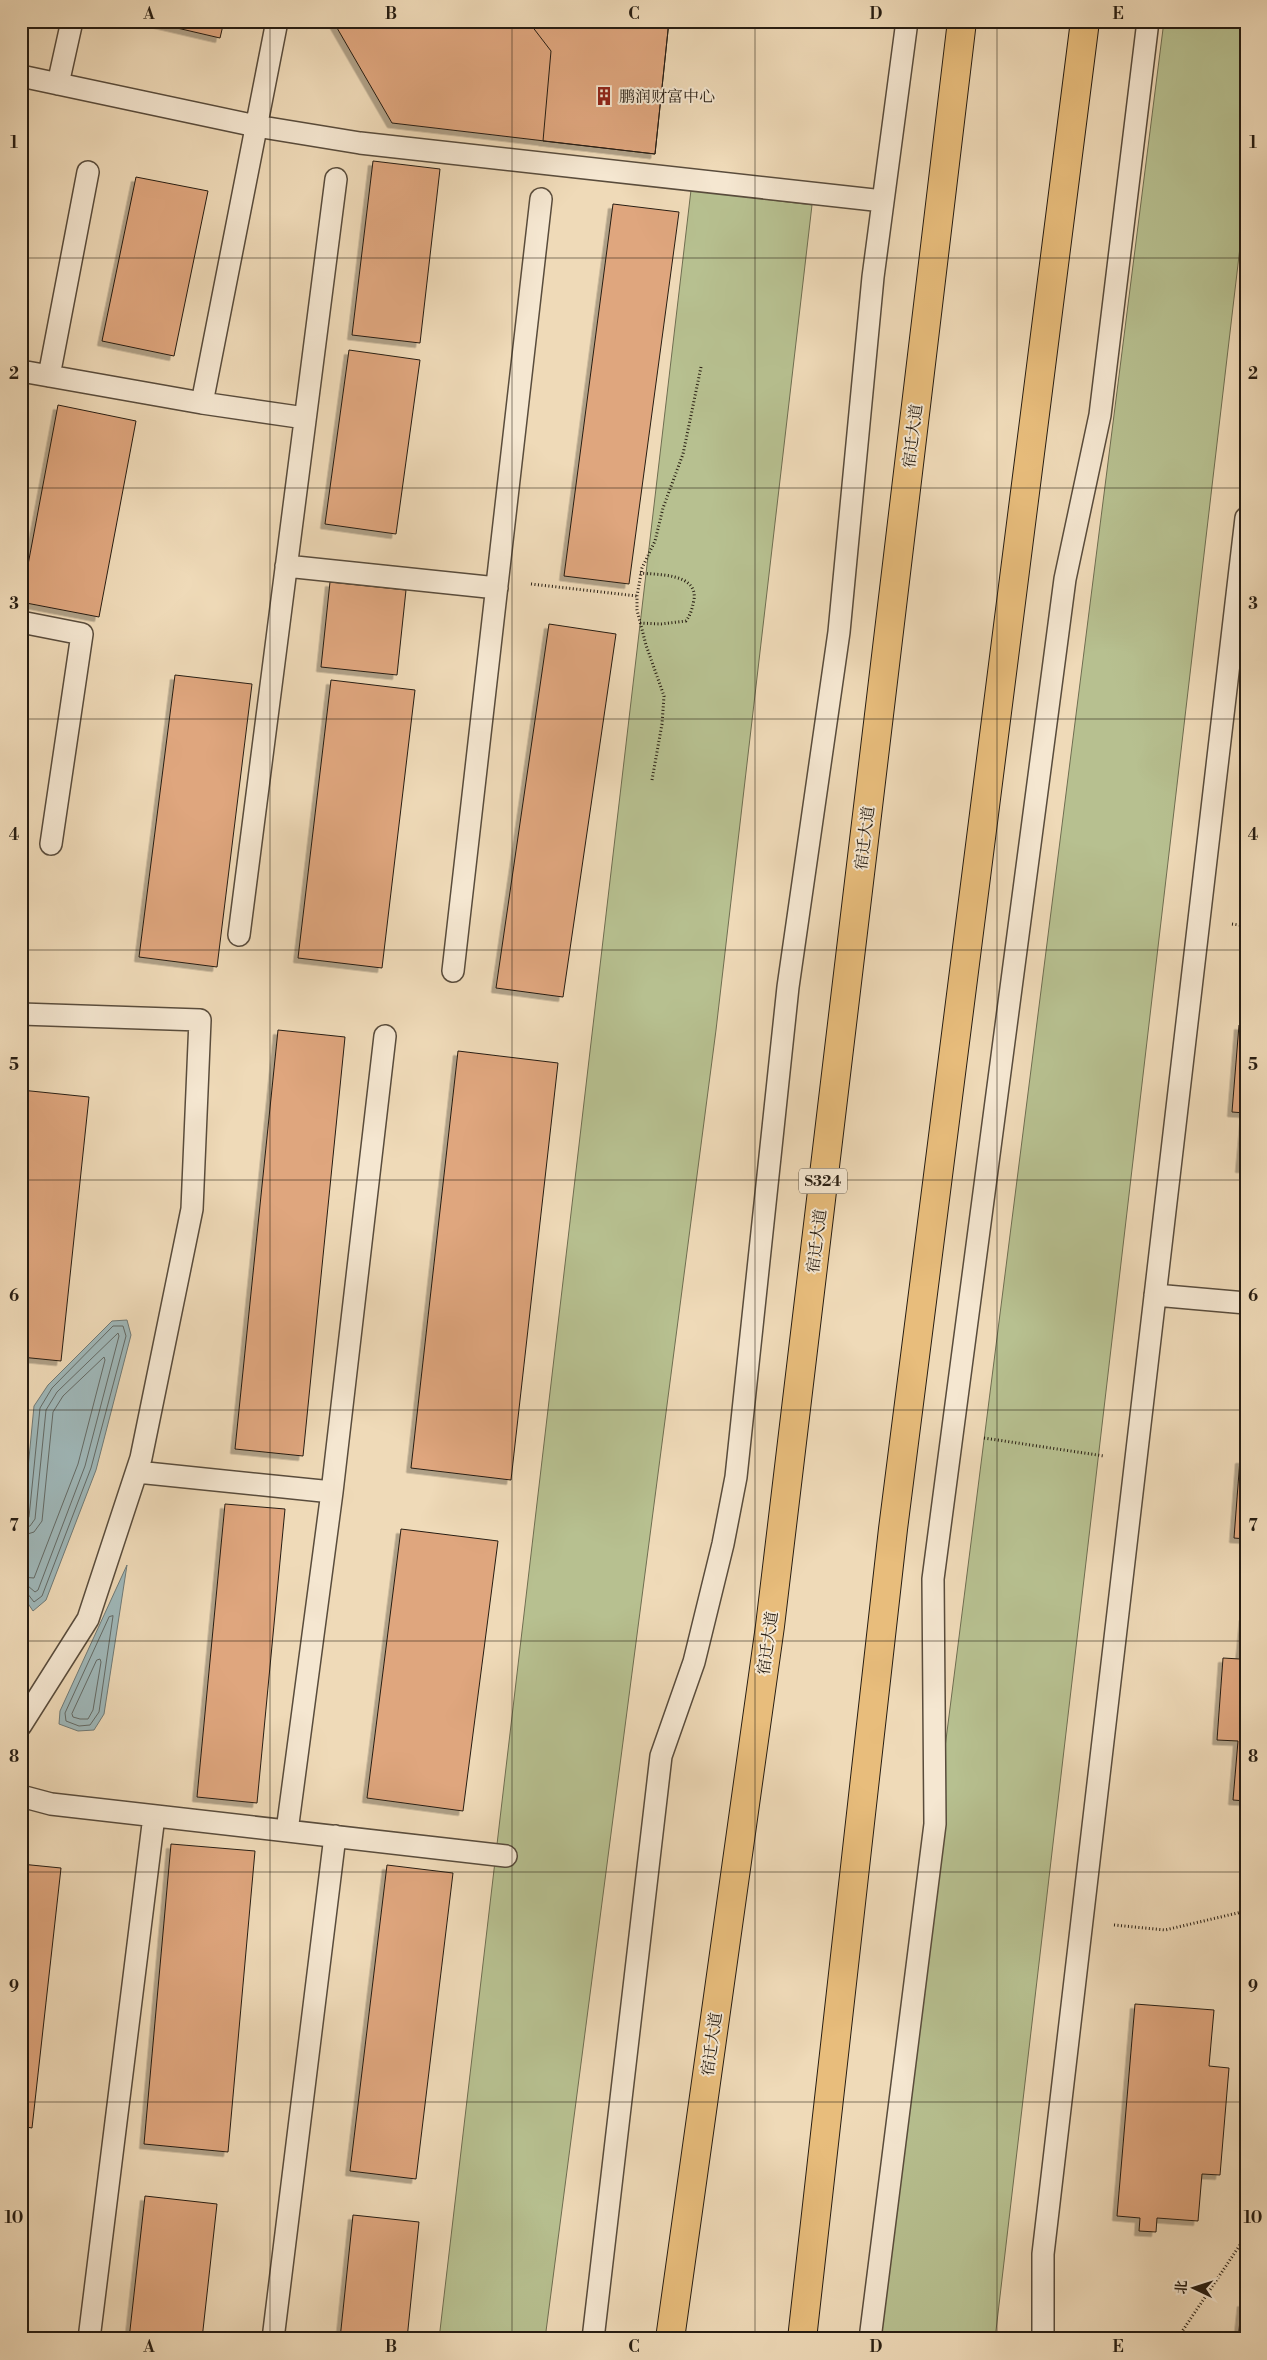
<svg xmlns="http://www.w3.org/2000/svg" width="1267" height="2360" font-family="'Libre Bodoni','Noto Serif SC',serif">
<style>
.green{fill:#b7c090;stroke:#6f6e51}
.water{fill:#9fb8ba;stroke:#6f7a77}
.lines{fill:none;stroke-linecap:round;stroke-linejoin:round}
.shore{stroke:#636a66;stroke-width:1}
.building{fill:#dfa67e;stroke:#271d12;filter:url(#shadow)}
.service-casing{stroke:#594c3c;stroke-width:24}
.primary-casing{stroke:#271d12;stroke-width:30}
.path{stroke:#271d12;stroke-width:3;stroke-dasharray:1 2.5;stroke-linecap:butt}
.service{stroke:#f5e7d1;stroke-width:21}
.primary{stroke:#e8bd7c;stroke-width:28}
.grid{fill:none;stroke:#271d12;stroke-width:1;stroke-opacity:0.55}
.labels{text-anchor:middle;stroke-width:4;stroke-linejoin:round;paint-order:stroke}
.shield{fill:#f5e7d1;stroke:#655a4b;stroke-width:1}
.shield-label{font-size:15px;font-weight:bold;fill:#271d12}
.poi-label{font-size:16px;fill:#271d12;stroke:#f5e7d1;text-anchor:start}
.street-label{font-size:16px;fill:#271d12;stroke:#f5e7d1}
.neatline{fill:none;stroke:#271d12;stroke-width:2}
.grid-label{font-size:16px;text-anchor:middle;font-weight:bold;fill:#271d12}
</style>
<defs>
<filter id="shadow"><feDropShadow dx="-4.5" dy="4.5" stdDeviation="0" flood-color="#0004"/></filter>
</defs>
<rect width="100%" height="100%" fill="#efdab8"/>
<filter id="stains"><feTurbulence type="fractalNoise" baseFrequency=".004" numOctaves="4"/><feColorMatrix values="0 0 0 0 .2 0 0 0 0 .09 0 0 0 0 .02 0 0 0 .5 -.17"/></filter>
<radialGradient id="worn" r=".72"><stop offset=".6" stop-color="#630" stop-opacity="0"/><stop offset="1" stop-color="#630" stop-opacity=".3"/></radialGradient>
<path class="green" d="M1164,21H1246V196L995,2339H870Z
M691,190L812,205L716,1030L545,2339H439Z"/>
<path class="water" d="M127,1320L131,1335L96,1470L46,1600L33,1611L21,1593V1541L34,1406L48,1385L112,1321Z
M127,1565L104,1714L94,1730L78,1731L59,1724L60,1711Z"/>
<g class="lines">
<path class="shore" d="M21,1522L26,1521L29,1517L40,1408L52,1388L113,1326H123L126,1336L91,1468L42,1596L34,1602L27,1593L21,1591
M21,1528L30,1526L35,1519L46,1410L57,1392L118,1333L119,1336L85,1466L38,1590L35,1592L28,1586L21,1585
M21,1536L34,1532L42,1521L53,1412L63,1396L104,1357L105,1360L78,1464L34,1578L21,1577
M113,1616L99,1712L90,1725L79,1726L66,1721L65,1713L109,1617Z
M97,1660L100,1659L101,1662L93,1710L88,1719H80L73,1717L72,1714Z"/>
</g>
<path class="building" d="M147,21H224L220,38Z
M333,21H669L655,154L392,123Z
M528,21H669L655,154L543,141L551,51Z
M373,161L440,169L420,343L352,335Z
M136,177L208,191L174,356L102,341Z
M613,204L679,212L629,584L564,576Z
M349,350L420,360L396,534L325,524Z
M58,405L136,421L99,617L21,602Z
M330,582L406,590L397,675L321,667Z
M549,624L616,634L563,997L496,988Z
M175,675L252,684L217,967L139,957Z
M331,680L415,690L382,968L298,958Z
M1239,1025L1246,1026V1168H1240L1245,1113L1232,1112Z
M278,1030L345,1037L303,1456L235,1449Z
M458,1051L558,1063L511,1480L411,1468Z
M21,1090L89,1097L61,1361L21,1357Z
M21,1434L26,1435L21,1472Z
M1240,1459H1246V1539L1234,1538Z
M225,1504L285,1509L257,1803L197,1797Z
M401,1529L498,1541L463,1811L367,1798Z
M1244,1616L1246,1617V1801L1233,1800L1238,1741L1217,1740L1223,1658L1240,1659Z
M171,1844L255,1851L228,2152L144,2144Z
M21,1864L61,1868L32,2128L21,2126Z
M387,1865L453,1873L416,2179L350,2171Z
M1135,2004L1214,2010L1209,2066L1229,2068L1220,2175L1202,2174L1198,2221L1157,2218L1156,2232L1139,2231L1140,2218L1117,2216Z
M21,2178L25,2179L21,2210Z
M145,2196L217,2204L202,2339H129Z
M353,2215L419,2222L407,2339H340Z
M1242,2302L1246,2303V2339H1238Z"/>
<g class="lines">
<g class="service-casing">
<path id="service" d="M277,21L202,403L305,418
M21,76L256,126L360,143L883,201
M58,84L72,21
M21,371L202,403
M49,376L88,172
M286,566L497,588
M21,622L82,634L51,844
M239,935L336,179
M453,971L541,199
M21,1014L200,1020L192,1209L141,1458L88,1619L21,1725
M1155,1295L1246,1303
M137,1472L332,1492
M21,1796L51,1804L506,1856
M287,1831L332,1492L385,1036
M89,2339L154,1816
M273,2339L335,1836
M593,2339L661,1756L694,1662L723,1544L736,1477L788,987L839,632L873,277L907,21
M870,2339L935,1824L933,1579L1065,579L1100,415L1148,21
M1043,2339V2254L1246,518"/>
</g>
<g class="primary-casing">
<path id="primary" d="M670,2339L770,1626L962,21
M802,2339L893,1529L1085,21"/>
</g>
<path class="path" d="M531,584L637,596
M640,623L661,624L686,621C691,614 692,609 694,600C698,573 658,575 640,573
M652,780L662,724L664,696L646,645L637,610V596L642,568L655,541L663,508L683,454L701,367
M1232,924L1246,926
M984,1438L1104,1456
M1114,1925L1165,1930L1246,1911
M1177,2339L1246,2236"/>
<use href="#service" class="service"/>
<use href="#primary" class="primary"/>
</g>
<path class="grid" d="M270,21V2339M512,21V2339M755,21V2339M997,21V2339M21,258H1246M21,488H1246M21,719H1246M21,950H1246M21,1180H1246M21,1410H1246M21,1641H1246M21,1872H1246M21,2102H1246"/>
<defs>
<g id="building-bare" transform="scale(1.5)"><path d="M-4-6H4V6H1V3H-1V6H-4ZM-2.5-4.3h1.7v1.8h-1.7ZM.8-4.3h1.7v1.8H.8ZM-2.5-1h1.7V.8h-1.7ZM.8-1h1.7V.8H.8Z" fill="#8f2418" stroke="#f5e7d1" stroke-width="2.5" paint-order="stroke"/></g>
</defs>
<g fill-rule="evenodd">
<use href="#building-bare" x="604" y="96"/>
</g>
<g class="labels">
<rect class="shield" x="799" y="1168.5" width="48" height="25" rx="4"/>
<g class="shield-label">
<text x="823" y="1186">S324</text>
</g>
<g class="poi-label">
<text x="619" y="102">鹏润财富中心</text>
</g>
<g class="street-label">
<text transform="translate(912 436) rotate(-83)" y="6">宿迁大道</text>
<text transform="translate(864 838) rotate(-83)" y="6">宿迁大道</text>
<text transform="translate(816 1241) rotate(-83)" y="6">宿迁大道</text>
<text transform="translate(767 1643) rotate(-82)" y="6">宿迁大道</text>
<text transform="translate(711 2044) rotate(-82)" y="6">宿迁大道</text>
</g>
</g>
<rect width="1267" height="2360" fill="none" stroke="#efdab8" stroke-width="55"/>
<g transform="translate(1194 2288) rotate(274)" stroke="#f5e7d1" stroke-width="4" paint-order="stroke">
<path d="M0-4L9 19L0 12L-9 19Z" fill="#271d12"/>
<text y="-8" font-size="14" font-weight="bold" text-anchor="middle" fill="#271d12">北</text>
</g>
<rect x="28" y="28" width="1212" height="2304" class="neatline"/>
<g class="grid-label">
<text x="149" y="19">A</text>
<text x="391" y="19">B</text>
<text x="634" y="19">C</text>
<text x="876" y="19">D</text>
<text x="1118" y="19">E</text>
<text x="14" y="148">1</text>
<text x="1253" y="148">1</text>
<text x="14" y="379">2</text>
<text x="1253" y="379">2</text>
<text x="14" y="609">3</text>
<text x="1253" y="609">3</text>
<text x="14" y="840">4</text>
<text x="1253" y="840">4</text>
<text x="14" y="1070">5</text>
<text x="1253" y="1070">5</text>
<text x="14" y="1301">6</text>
<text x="1253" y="1301">6</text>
<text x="14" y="1531">7</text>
<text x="1253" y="1531">7</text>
<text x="14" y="1762">8</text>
<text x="1253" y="1762">8</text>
<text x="14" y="1992">9</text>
<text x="1253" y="1992">9</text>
<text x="14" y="2223">10</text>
<text x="1253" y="2223">10</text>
<text x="149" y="2352">A</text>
<text x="391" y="2352">B</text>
<text x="634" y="2352">C</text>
<text x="876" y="2352">D</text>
<text x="1118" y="2352">E</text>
</g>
<rect width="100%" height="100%" filter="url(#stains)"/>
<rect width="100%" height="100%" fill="url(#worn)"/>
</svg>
